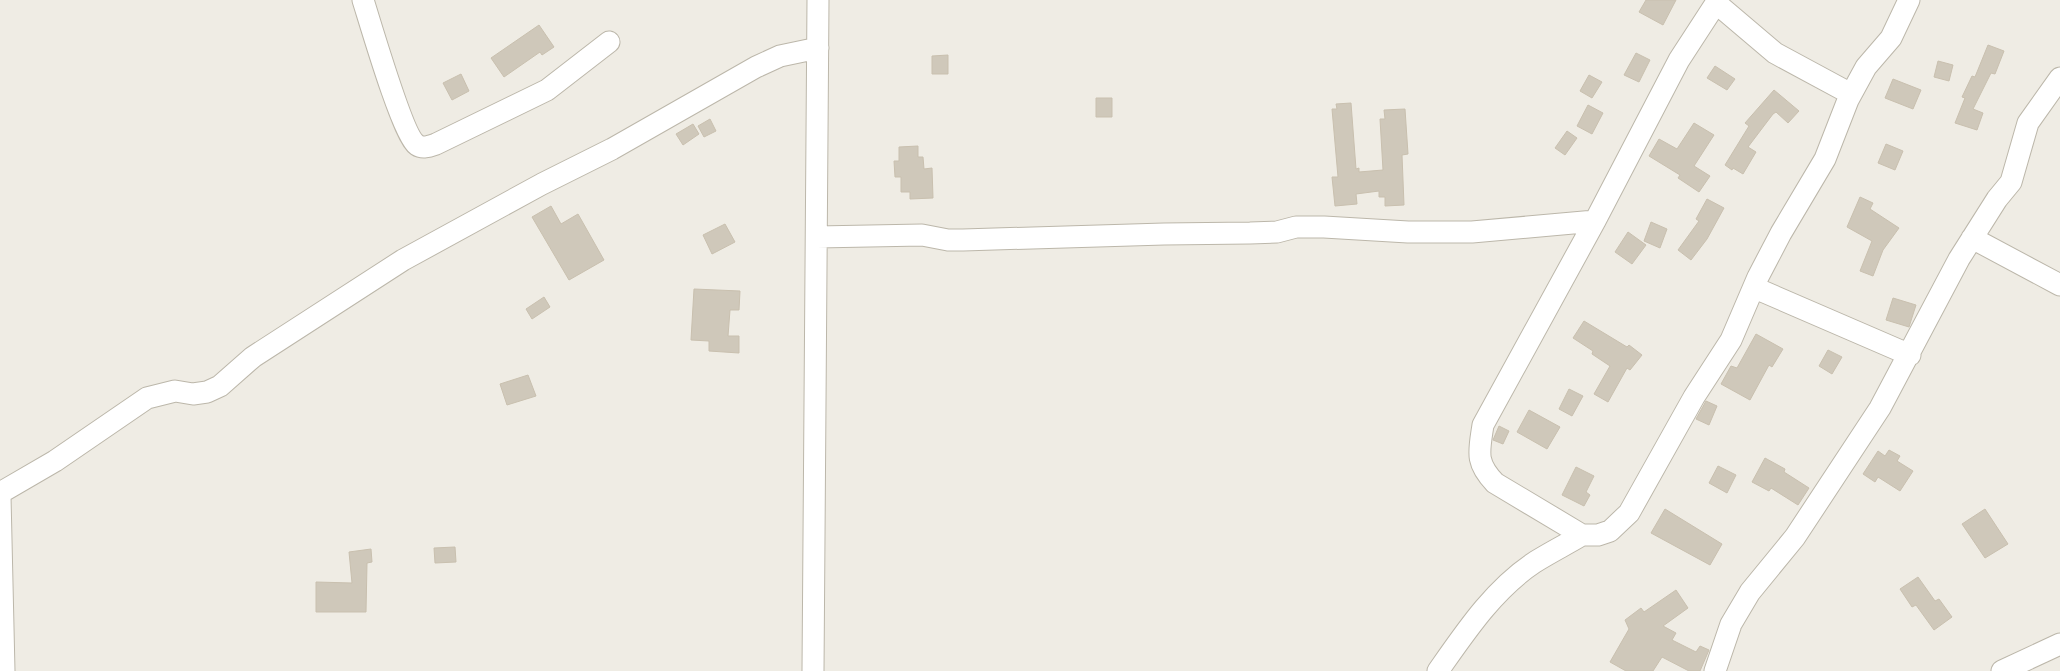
<svg xmlns="http://www.w3.org/2000/svg" width="2060" height="671" font-family="Figtree,sans-serif">
<style>
.building{fill:#cfc8ba;stroke:#c9c0af}
.lines{fill:none;stroke-linecap:round;stroke-linejoin:round}
.minor-casing{stroke:#bcb7aa;stroke-width:23}
.minor{stroke:#fff;stroke-width:21}
</style>
<rect width="100%" height="100%" fill="#efece4"/>
<path class="building" d="M1646,0H1676L1663,25L1639,12Z
M539,25L554,47L542,55L540,52L504,77L491,58Z
M1988,45L2004,51L1995,74L1991,73L1973,109L1983,113L1977,130L1955,123L1965,98L1962,97L1972,76L1975,77Z
M1636,53L1650,60L1639,82L1624,75Z
M948,55V74H932V56Z
M1938,61L1953,65L1949,81L1934,77Z
M1715,66L1735,79L1727,90L1707,78Z
M461,74L469,91L452,100L443,83Z
M1589,75L1602,82L1592,98L1580,91Z
M1893,79L1921,90L1913,109L1885,98Z
M1774,90L1799,111L1788,123L1776,112L1773,114L1748,147L1756,152L1743,174L1733,168L1732,170L1725,165L1749,126L1745,123Z
M1096,98H1112V117H1096Z
M1351,103L1356,169L1359,168V172L1383,170L1380,119H1385L1384,110L1405,109L1408,154L1402,155L1404,205L1385,206V197H1379V191L1356,194L1357,204L1335,206L1332,177H1338L1332,109H1337L1336,104Z
M1588,105L1603,113L1592,134L1577,126Z
M710,119L716,131L704,137L698,126Z
M1694,123L1714,135L1694,166L1710,176L1699,192L1678,178L1680,175L1649,156L1659,139L1677,149Z
M693,124L699,134L683,145L676,134Z
M1567,131L1577,138L1565,155L1555,148Z
M1886,144L1903,151L1895,170L1878,163Z
M918,146V157H923L924,169L932,168L933,198L910,199V192H901V177H895L894,161H899V147Z
M1860,197L1873,203L1870,209L1899,228L1883,250L1873,276L1860,271L1872,241L1847,227Z
M1707,199L1724,208L1707,239L1691,260L1678,250L1699,221L1696,219Z
M551,206L561,224L578,214L604,260L569,280L532,217Z
M1651,222L1667,229L1660,248L1644,241Z
M725,224L735,242L712,254L703,235Z
M1628,232L1646,245L1632,264L1615,252Z
M694,289L740,291L739,310H730L728,336H739V353L709,351V341L691,340Z
M544,297L550,307L532,319L526,309Z
M1893,298L1916,305L1909,327L1886,320Z
M1584,321L1627,347L1629,345L1642,355L1630,370L1627,368L1608,402L1594,394L1610,366L1592,354L1593,351L1573,338Z
M1756,334L1783,349L1772,367L1769,365L1750,400L1721,384L1731,366L1737,368Z
M1828,350L1842,357L1832,374L1819,366Z
M528,375L536,396L507,405L500,384Z
M1569,389L1583,396L1572,416L1559,409Z
M1706,401L1717,406L1709,425L1696,419Z
M1529,410L1560,427L1547,449L1517,432Z
M1499,426L1509,431L1503,444L1493,440Z
M1889,450L1900,456L1897,461L1913,471L1900,491L1878,477L1875,482L1863,474L1878,451L1885,456Z
M1765,458L1785,469L1784,472L1809,488L1798,505L1771,488L1769,491L1752,482Z
M1718,466L1736,475L1727,493L1709,483Z
M1576,467L1594,476L1586,492L1590,495L1584,506L1562,495Z
M1665,509L1722,544L1710,565L1651,533Z
M1985,509L2008,544L1985,558L1962,524Z
M455,547L456,562L435,563L434,548Z
M371,549L372,562L367,563L366,612H316V582L352,583L349,552Z
M1918,577L1935,601L1939,599L1952,617L1934,630L1916,605L1912,607L1900,589Z
M1676,590L1688,608L1663,626L1676,633L1672,640L1696,652L1700,646L1709,650L1700,671H1689L1662,657L1653,671H1626L1610,662L1629,629L1625,620L1641,608L1644,612Z"/>
<g class="lines">
<g class="minor-casing">
<path id="minor" d="M363,0C370,22 403,136 417,145C423,149 430,146 436,144L547,90L609,42
M1718,0L1679,60L1595,221L1483,425C1479,452 1475,462 1495,483L1582,535H1598L1610,531L1629,513L1694,397L1731,340L1758,277L1781,233L1825,159L1848,100L1866,67L1891,38L1909,0
M1716,3L1775,53L1851,94
M817,237L922,235L948,240H963L1164,234L1250,233L1277,232L1296,227H1324L1408,232H1472L1595,221
M1972,238L2060,285
M1755,288L1910,355
M0,493L55,461L147,398L175,391L193,394L207,392L220,386L253,357L403,260L542,184L612,149L756,67L780,56L818,48
M0,496L4,671
M813,671L818,0
M1438,671C1466,631 1494,589 1535,562C1551,552 1567,544 1582,535
M1715,671L1731,624L1750,592L1795,537L1880,408L1959,259L1997,199L2011,182L2028,123L2060,78
M2002,671L2060,644"/>
</g>
<use href="#minor" class="minor"/>
</g>
</svg>
